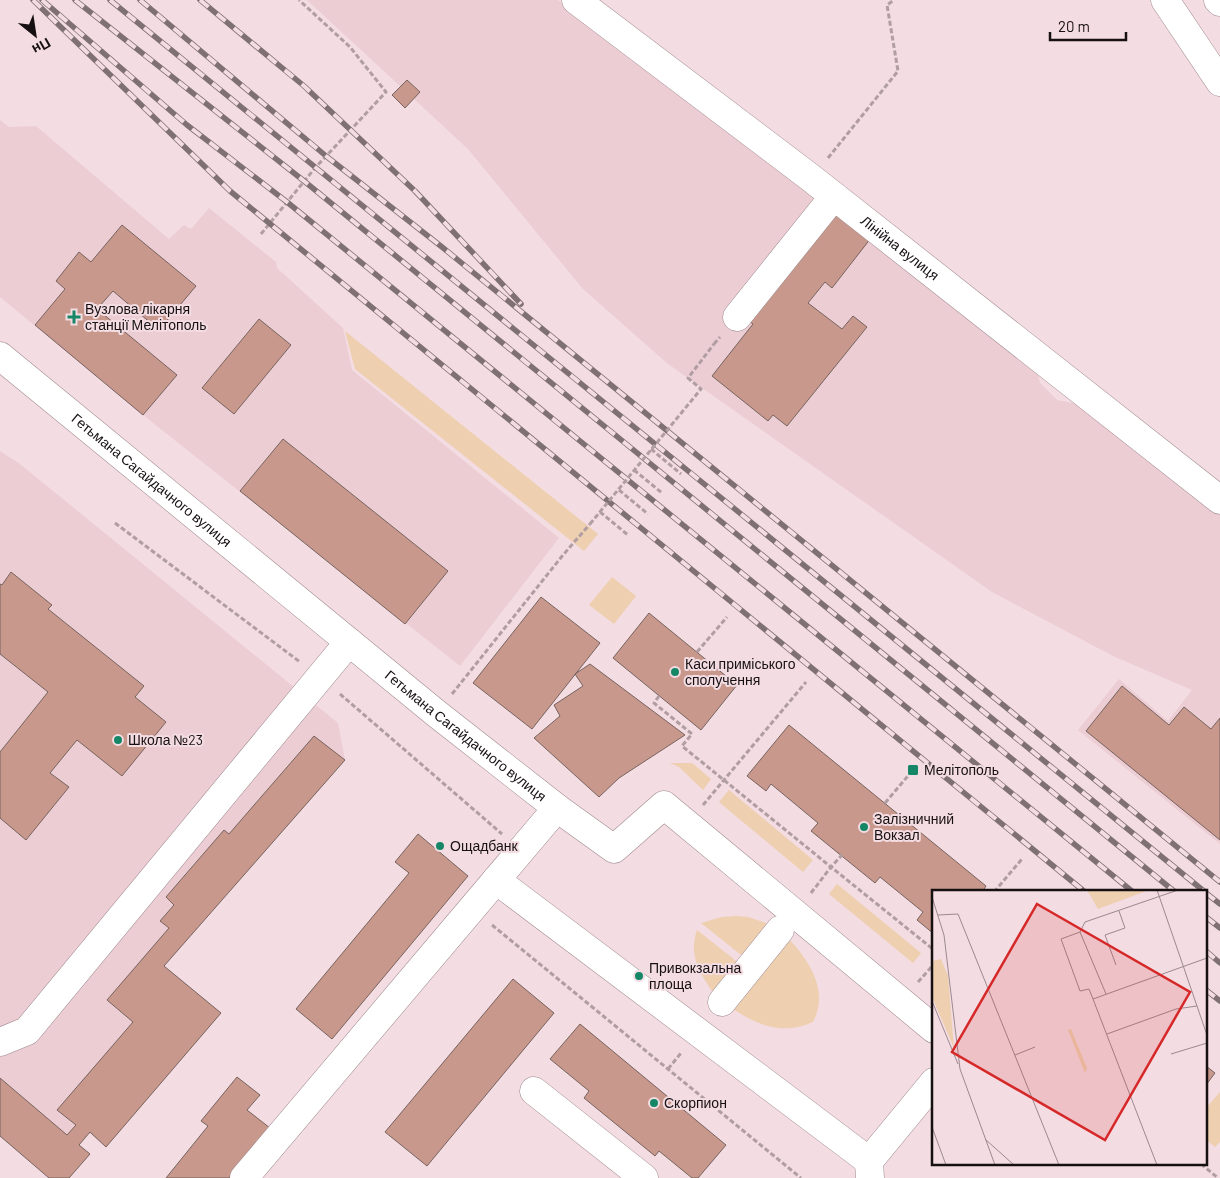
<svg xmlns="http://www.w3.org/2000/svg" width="1220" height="1178" font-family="Barlow,sans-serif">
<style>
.built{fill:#eccdd4}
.green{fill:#eecfaf}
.building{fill:#c8988c;stroke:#77635f}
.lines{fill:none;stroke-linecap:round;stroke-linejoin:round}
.minor-casing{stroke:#9f8a8f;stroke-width:29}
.path{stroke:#b09ea3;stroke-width:3;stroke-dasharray:5 2.5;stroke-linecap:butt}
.minor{stroke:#fff;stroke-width:28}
.rail-casing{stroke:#7f7074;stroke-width:5.5}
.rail{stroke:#f3dce2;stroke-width:4;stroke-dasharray:11;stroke-linecap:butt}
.path-bridge{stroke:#b09ea3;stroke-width:3;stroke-dasharray:5 2.5;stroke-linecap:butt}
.poi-dot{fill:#168766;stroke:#f3dce2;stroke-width:2}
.labels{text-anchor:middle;stroke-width:4;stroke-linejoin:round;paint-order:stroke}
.street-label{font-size:14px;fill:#171012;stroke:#f3dce2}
.poi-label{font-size:14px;fill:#171012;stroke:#f3dce2;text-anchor:start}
.inset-road{fill:none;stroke:#9b8a8f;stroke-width:1}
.view{fill:#d62828;fill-opacity:0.15;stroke:#d62828;stroke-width:2.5}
.inset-edge{fill:none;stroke:#171012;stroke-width:2.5}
</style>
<rect width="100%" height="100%" fill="#f3dce2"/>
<path class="built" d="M307,0H558L1036,363L1040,383L1057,400L1082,405L1220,513V844L1078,730L1119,679L1168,721L1192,690L1113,656L992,592L668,364L583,289L468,149Z
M0,120L9,127L36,126L169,239L184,225L191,229L209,208L276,262L277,268L343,328L352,370L559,538L460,666L143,415L0,297Z
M0,451L20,464L338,723L345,760L164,966L221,1013L106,1147L89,1133L79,1145L90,1154L69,1178H58L0,1131Z"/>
<path class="green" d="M345,331L598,534L584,551L355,369Z
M612,577L636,596L614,624L589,605Z
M670,763H692L711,779L703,790L679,767Z
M729,790L813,860L803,872L719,802Z
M837,884L921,953L913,963L829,894Z
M736,916L748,917L772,925L745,958L701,923L722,917Z
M697,930L740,964L715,995C700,974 688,956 697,930Z
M787,937C808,959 830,990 813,1022C783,1036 756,1025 730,1007Z
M1220,1092V1142L1215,1147L1206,1140V1108Z"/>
<path class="building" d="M407,80L420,92L405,108L392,95Z
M835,211L871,238L832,288L825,282L808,303L842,329L853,316L867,327L787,426L773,415L768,421L712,376L753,324L746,319Z
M122,225L196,286L159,330L113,291L97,309L177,375L143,415L35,325L65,289L56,281L79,252L91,262Z
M259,319L291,345L234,414L202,388Z
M283,439L448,571L405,624L240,491Z
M11,572L52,605L48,609L144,686L135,697L166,722L122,776L77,740L50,773L69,787L26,840L0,818V752L48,692L0,654V584L2,585Z
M541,597L600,643L532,729L473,683Z
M649,613L737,685L701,730L613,658Z
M590,664L685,735L619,778L599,797L534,738L560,716L554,705L583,686L575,674Z
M1122,686L1169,725L1184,707L1211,729L1220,718V840L1086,731Z
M789,725L986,886L982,892H934V934L917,920L923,912L880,877L875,883L811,831L818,823L771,784L766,791L747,776Z
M314,736L345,760L164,966L221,1013L106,1147L90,1132L79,1145L90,1154L69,1178H49L0,1136V1078L67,1135L76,1125L57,1110L133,1022L107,1000L169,928L160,921L174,905L166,897L224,830L229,834Z
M418,834L468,876L332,1039L296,1009L409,873L395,862Z
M513,979L554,1013L427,1166L385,1132Z
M580,1024L726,1145L698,1178H692L659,1151L655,1156L584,1098L589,1091L550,1059Z
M1206,1066L1215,1073L1206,1085Z
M237,1077L260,1095L247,1110L270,1128L229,1178H166L208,1126L201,1121Z"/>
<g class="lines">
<g class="minor-casing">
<g id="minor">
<path id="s1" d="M576,0L811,178L1220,500"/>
<path d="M1165,0L1220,82"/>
<path d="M1218,0L1220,2"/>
<path d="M737,317L834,196"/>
<path id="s2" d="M0,356L437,714L557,808L244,1178"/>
<path d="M557,808L614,849L664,805L934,1029"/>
<path d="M496,880L869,1161"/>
<path d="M722,1002L780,930"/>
<path d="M0,1042L27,1031L349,642"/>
<path d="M534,1091L644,1178"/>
<path d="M870,1178L869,1161L934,1082"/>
</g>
</g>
<path class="path" d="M828,158L898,71L887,5L894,0
M261,234L315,168L386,92L350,47L299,0
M714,344L720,337
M651,449L681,474
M634,470L662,493
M619,490L648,514
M600,512L628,535
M115,523L300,662
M697,652L727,617
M340,694L502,834
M452,694L563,555L590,524
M659,696L654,703L692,734L682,746L831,867L842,855
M885,803L913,770
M703,805L806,682
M994,892L1022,859
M811,893L831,867L934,950
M492,925L801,1178
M918,982L934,964
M668,1069L681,1053
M1201,1164L1218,1178"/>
<use href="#minor" class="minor"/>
<g class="rail-casing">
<path id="rail" d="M33,0L230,191L1085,892
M42,0L187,125L287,202L1133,892
M75,0L304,181L1175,892
M110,0L1205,892
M140,0L326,156L442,247L1220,882
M200,0L304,86L415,191L521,304
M1206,893L1220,904
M1206,917L1220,928
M1206,951L1220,963
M1206,990L1220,1001"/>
</g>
<use href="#rail" class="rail"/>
<path class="path-bridge" d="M590,524L701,389L688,378L714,344"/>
</g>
<g class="poi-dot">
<path d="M71.5 309.5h5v5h5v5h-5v5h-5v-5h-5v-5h5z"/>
<circle cx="675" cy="672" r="5"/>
<circle cx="118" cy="740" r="5"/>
<rect x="907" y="764" width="12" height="12" rx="2.5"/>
<circle cx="864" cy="827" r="5"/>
<circle cx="440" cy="846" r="5"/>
<circle cx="639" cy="976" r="5"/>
<circle cx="654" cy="1103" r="5"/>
</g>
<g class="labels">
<g class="street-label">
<text dy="5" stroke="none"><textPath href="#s1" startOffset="408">Лінійна вулиця</textPath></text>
<text dy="5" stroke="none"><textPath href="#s2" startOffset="196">Гетьмана Сагайдачного вулиця</textPath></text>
<text dy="5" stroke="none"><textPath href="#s2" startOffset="601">Гетьмана Сагайдачного вулиця</textPath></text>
</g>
<g class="poi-label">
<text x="85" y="314">Вузлова лікарня<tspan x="85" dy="16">станції Мелітополь</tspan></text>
<text x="685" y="669">Каси приміського<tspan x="685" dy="16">сполучення</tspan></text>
<text x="128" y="745">Школа №23</text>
<text x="924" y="775">Мелітополь</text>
<text x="874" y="824">Залізничний<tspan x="874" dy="16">Вокзал</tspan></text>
<text x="450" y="851">Ощадбанк</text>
<text x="649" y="973">Привокзальна<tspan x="649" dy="16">площа</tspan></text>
<text x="664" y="1108">Скорпион</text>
</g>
</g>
<g transform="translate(932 890)">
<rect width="275" height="275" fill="#f3dce2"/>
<path d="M155,0H217L166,19ZM9,69L16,86L22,158L0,107V71ZM139,139L155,178L153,183L136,140Z" fill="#eecfaf"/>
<path class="inset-road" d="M225,0L275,145M0,7L12,45L28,179L63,275M6,25L26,24L127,275M148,42L174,104M184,75L173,45L193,38L187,21M161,109L157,99L148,101L129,49L148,42L153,32L246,0M0,111L26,174M175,144L244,119L265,116M239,164L275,153M83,165L103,157M0,237L14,275M53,249L82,275M225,275L161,109L275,68"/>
<path class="view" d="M105,14L258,102L173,250L20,162Z"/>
<rect width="275" height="275" class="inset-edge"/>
</g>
<g transform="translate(35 35) rotate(150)" stroke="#f3dce2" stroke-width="4" paint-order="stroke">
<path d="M0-4L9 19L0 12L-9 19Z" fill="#171012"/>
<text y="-8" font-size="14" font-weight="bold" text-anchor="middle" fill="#171012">Пн</text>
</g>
<path d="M1050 32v8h76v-8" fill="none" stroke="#171012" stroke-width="2.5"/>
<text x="1058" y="32" font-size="15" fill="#171012" stroke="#f3dce2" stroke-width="4" paint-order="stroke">20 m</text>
</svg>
